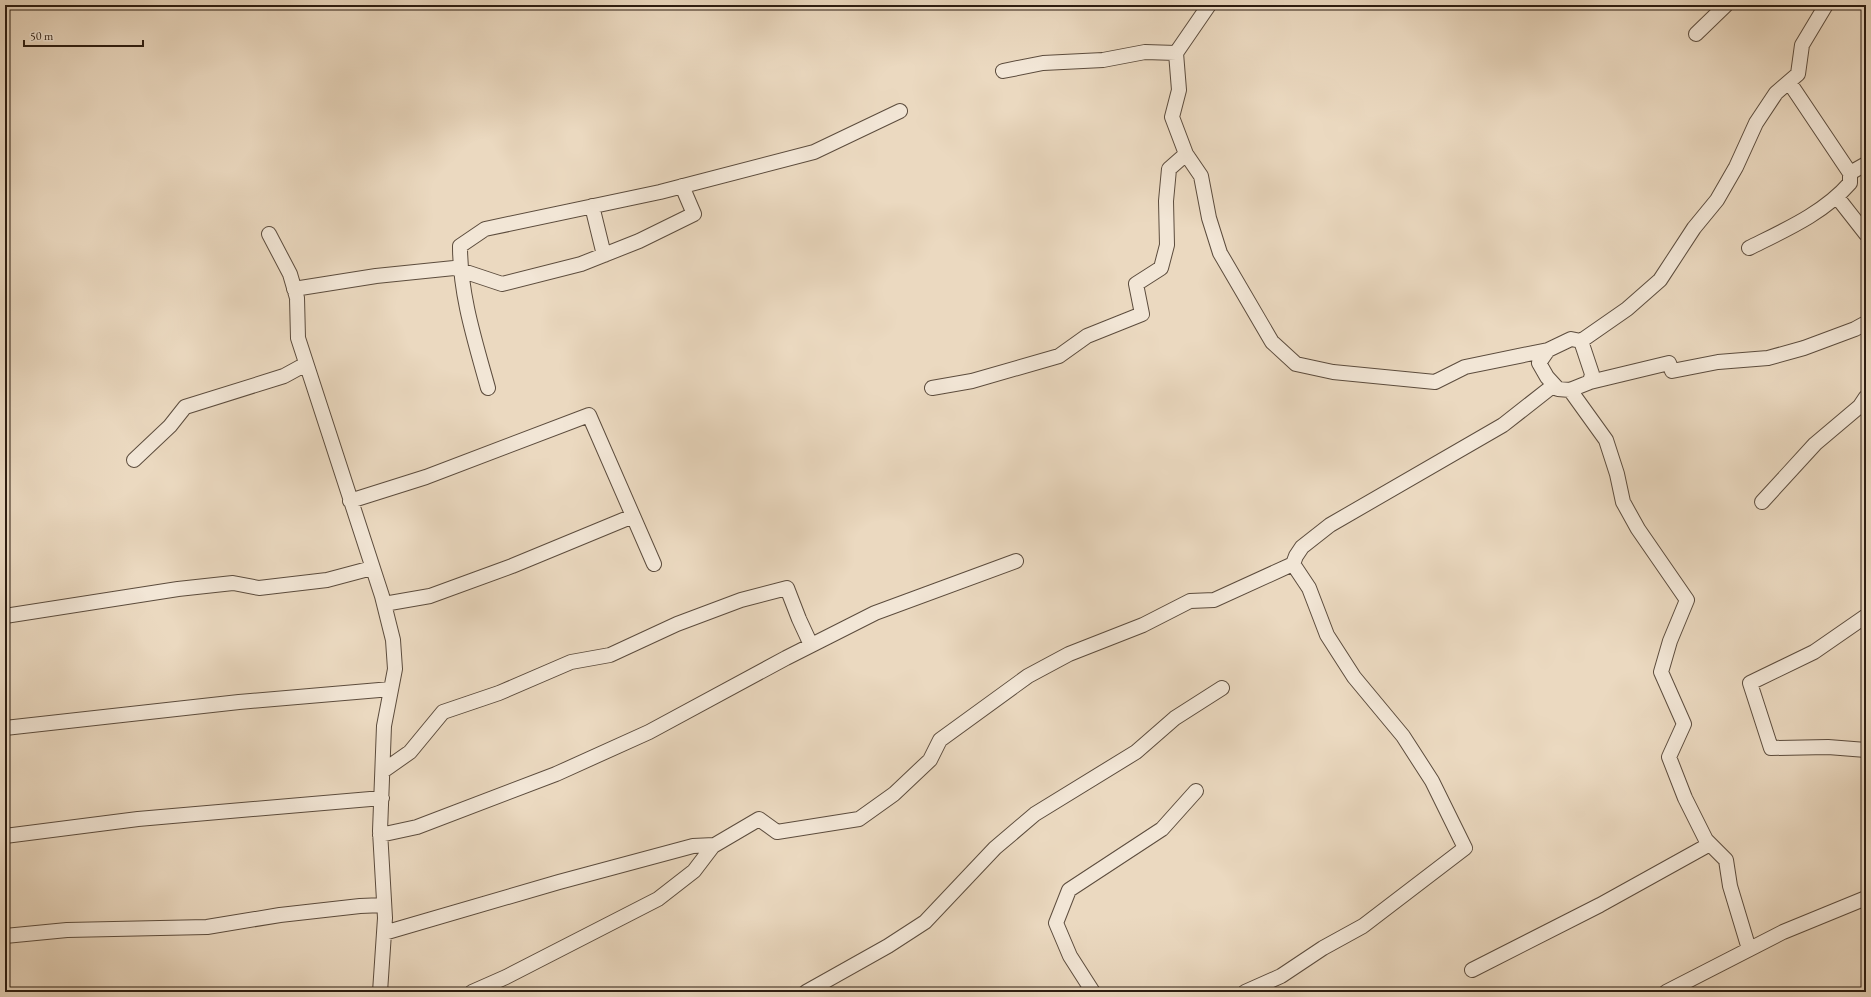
<svg xmlns="http://www.w3.org/2000/svg" width="1871" height="997" font-family="'EB Garamond',serif">
<style>
.lines{fill:none;stroke-linecap:round;stroke-linejoin:round}
.minor-casing{stroke:#5c4c3d;stroke-width:16}
.minor{stroke:#f2e6d6;stroke-width:14}
</style>
<rect width="100%" height="100%" fill="#ebd9c0"/>
<filter id="stains"><feTurbulence type="fractalNoise" baseFrequency=".005" numOctaves="4"/><feColorMatrix values="0 0 0 0 .2 0 0 0 0 .09 0 0 0 0 .02 0 0 0 .5 -.17"/></filter>
<radialGradient id="worn" r=".72"><stop offset=".6" stop-color="#630" stop-opacity="0"/><stop offset="1" stop-color="#630" stop-opacity=".3"/></radialGradient>
<g class="lines">
<g class="minor-casing">
<path id="minor" d="M1209,5L1176,53L1179,90L1172,117L1186,154L1201,176L1209,218L1220,253L1272,342L1296,364L1333,372L1435,382L1465,367L1548,350
M1696,34L1726,5
M1003,71L1043,63L1103,60L1145,52L1176,53
M1850,173L1866,164
M1837,197L1866,234
M592,206L604,255
M269,234L290,274L297,298L298,338L382,596L393,640L395,669L384,726L380,831L385,918L380,992
M1749,248C1785,230 1824,213 1850,183V173L1789,82
M294,289L376,276L454,268L502,284L581,264L639,241L694,214L682,186
M1571,339L1581,341L1592,374L1590,382L1570,390L1558,389L1547,377L1539,363L1548,350Z
M1581,341L1627,309L1660,280L1694,228L1717,200L1736,167L1756,123L1776,93L1798,74L1802,45L1826,5
M1590,382L1669,363L1672,371L1718,362L1768,358L1804,348L1855,329L1866,323
M488,388C475,341 460,295 460,246L485,229L660,192L814,152L900,111
M932,388L972,381L1059,356L1087,336L1142,314L1136,284L1161,268L1167,245L1166,201L1169,169L1186,154
M1570,390L1606,440L1617,474L1623,502L1638,529L1687,600L1670,641L1661,672L1684,724L1669,757L1685,798L1706,840L1726,860L1730,886L1749,949
M134,460L170,426L185,407L284,376L306,364
M350,501L426,477L589,415L654,564
M1762,502L1815,444L1860,406L1866,397
M384,604L430,596L512,566L633,516
M5,616L178,589L233,583L259,588L327,580L372,568
M1866,616L1814,652L1750,683L1771,748L1828,747L1866,750
M5,728L239,702L391,689
M383,771L410,752L443,712L499,693L571,662L610,655L677,624L741,600L787,588L799,619L811,645
M380,835L417,827L556,774L649,732L786,658L875,613L1016,561
M5,836L138,819L382,798
M384,933L559,882L693,846L714,845
M5,936L67,930L207,927L280,915L360,906L384,905
M1472,970L1600,905L1710,844
M472,992L506,977L658,899L694,871L713,846L759,819L777,832L859,819L894,794L930,760L940,740L1028,676L1069,654L1143,625L1190,601L1214,600L1293,564L1296,556L1302,547L1330,525L1503,425L1554,385
M806,992L888,946L925,922L995,848L1035,814L1136,752L1175,718L1222,688
M1093,992L1070,956L1056,923L1069,890L1162,829L1196,791
M1245,992L1281,976L1323,948L1363,926L1465,848L1432,781L1403,736L1354,677L1327,635L1309,588L1293,564
M1666,992L1783,932L1866,898"/>
</g>
<use href="#minor" class="minor"/>
</g>
<rect width="1871" height="997" fill="none" stroke="#ebd9c0" stroke-width="20"/>
<rect x="6" y="6" width="1859" height="985" fill="none" stroke="#2d1d11" stroke-width="2"/>
<rect x="10" y="10" width="1851" height="977" fill="none" stroke="#2d1d11"/>
<path d="M24 40v6h119v-6" fill="none" stroke="#2d1d11" stroke-width="2"/>
<text x="30" y="40" font-size="12" fill="#2d1d11" stroke="#f2e6d6" stroke-width="3" paint-order="stroke">50 m</text>
<rect width="100%" height="100%" filter="url(#stains)"/>
<rect width="100%" height="100%" fill="url(#worn)"/>
</svg>
